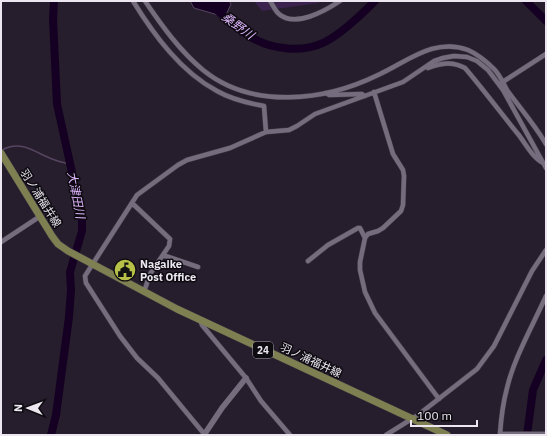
<svg xmlns="http://www.w3.org/2000/svg" width="547" height="436" font-family="'IBM Plex Sans','Noto Sans JP',sans-serif">
<style>
.green{fill:#3c224e}
.water{fill:#150023;stroke:#554560}
.lines{fill:none;stroke-linecap:round;stroke-linejoin:round}
.stream{stroke:#554560;stroke-width:1.5}
.river{stroke:#150023;stroke-width:8}
.minor-casing{stroke:#3f3944;stroke-width:5.5}
.tertiary-casing{stroke:#3f3944;stroke-width:6}
.primary-casing{stroke:#3f3944;stroke-width:8}
.minor{stroke:#756c7d;stroke-width:4.5}
.tertiary{stroke:#756c7d;stroke-width:5.5}
.primary{stroke:#7f8051;stroke-width:7}
.labels{text-anchor:middle;stroke-width:3;stroke-linejoin:round;paint-order:stroke}
.shield{fill:#0d0a10;stroke:#a8a4ad;stroke-width:1}
.shield-label{font-size:10px;font-weight:bold;fill:#ebe6f0}
.street-label{font-size:11px;fill:#ebe6f0;stroke:#0d0a10}
.poi-label{font-size:11px;font-weight:bold;fill:#ebe6f0;stroke:#0d0a10;text-anchor:start}
.water-label{font-size:12px;font-style:italic;fill:#dcb4fb;stroke:#0d0a10}
</style>
<rect width="100%" height="100%" fill="#261e2c"/>
<path class="green" d="M254,1H321L318,3L262,11Z"/>
<path class="water" d="M190,1H229L231,4L225,17L194,8Z"/>
<g class="lines">
<path class="stream" d="M2,150C23,139 36,154 55,160C60,162 65,163 70,164"/>
<path class="river" d="M209,1C221,15 235,28 251,37C272,50 303,53 325,42C341,34 362,14 375,1
M526,1L546,21
M51,435L56,415L69,317L71,290L70,272L82,231V218L57,104L53,19L54,1
M527,435L533,390L546,360"/>
<g class="minor-casing">
<path id="minor" d="M133,1C154,35 181,72 217,91C231,99 247,103 264,106L266,132
M145,1C162,26 180,51 203,70C252,110 325,101 378,75C407,62 434,37 468,50C477,54 487,62 494,69C500,75 503,83 507,90C520,108 535,125 546,144
M270,1C273,5 275,11 279,14C295,28 325,11 340,1
M428,68C441,63 452,61 465,68C483,89 500,112 518,134C526,144 533,159 545,164
M501,83L546,54
M374,92L393,154L403,170L404,176L403,205L401,211L383,228L378,231L368,234L365,238L360,262V270L365,292L375,313L439,399
M326,93L329,95L362,94L365,96
M132,203L170,239L169,246L150,274L144,292
M1,242L39,217
M163,255L198,267
M308,261L328,245L358,228H360L365,238
M200,320L202,325L246,378L261,401L290,435
M500,434C501,419 503,403 507,388C514,358 533,325 546,296
M205,435L158,378L137,358L120,336L86,283L85,276L137,195L178,165L187,160L230,148L266,132L289,130L297,126L315,114L403,82L434,61L443,58L454,56L467,57L477,61L488,70L503,90L546,168
M386,435L418,415L477,369L494,346L532,271L546,250
M500,435L503,434H546"/>
</g>
<g class="tertiary-casing">
<path id="tertiary" d="M204,435L222,408L246,378"/>
</g>
<g class="primary-casing">
<path id="primary" d="M1,153L52,236L58,244L68,251L177,309L447,435"/>
</g>
<use href="#minor" class="minor"/>
<use href="#tertiary" class="tertiary"/>
<use href="#primary" class="primary"/>
</g>
<defs>
<g id="civic-disc" transform="scale(1.15)"><circle r="9.5" fill="#b8c147" stroke="#0d0a10"/><path d="M-.6-6.5H3V-4.5H.6V-3L4-1V1h2V6H-6V1h2V-1L-.6-3ZM-1.2 2.5V6h2.4V2.5Z" fill="#111"/></g>
</defs>
<g fill-rule="evenodd">
<use href="#civic-disc" x="125" y="270"/>
</g>
<g class="labels">
<rect class="shield" x="253" y="342" width="20" height="16" rx="3"/>
<g class="shield-label">
<text x="263" y="354">24</text>
</g>
<g class="street-label">
<text transform="translate(41 198) rotate(58)" y="4">羽ノ浦福井線</text>
<text transform="translate(311 360) rotate(25)" y="4">羽ノ浦福井線</text>
</g>
<g class="poi-label">
<text x="140" y="268">Nagaike<tspan x="140" dy="13">Post Office</tspan></text>
</g>
<g class="water-label">
<text transform="translate(238 26) rotate(36)" y="4">桑野川</text>
<text transform="translate(76 195) rotate(79)" y="4">大津田川</text>
</g>
</g>
<rect width="547" height="436" fill="none" stroke="#ebe6f0" stroke-width="4"/>
<g transform="translate(28 408) rotate(271)" stroke="#0d0a10" stroke-width="3" paint-order="stroke">
<path d="M0-3L7 15L0 10L-7 15Z" fill="#ebe6f0"/>
<text y="-6" font-size="11" font-weight="bold" text-anchor="middle" fill="#ebe6f0">N</text>
</g>
<path d="M411 420v6h66v-6" fill="none" stroke="#ebe6f0" stroke-width="2"/>
<text x="417" y="420" font-size="12" fill="#ebe6f0" stroke="#0d0a10" stroke-width="3" paint-order="stroke">100 m</text>
</svg>
